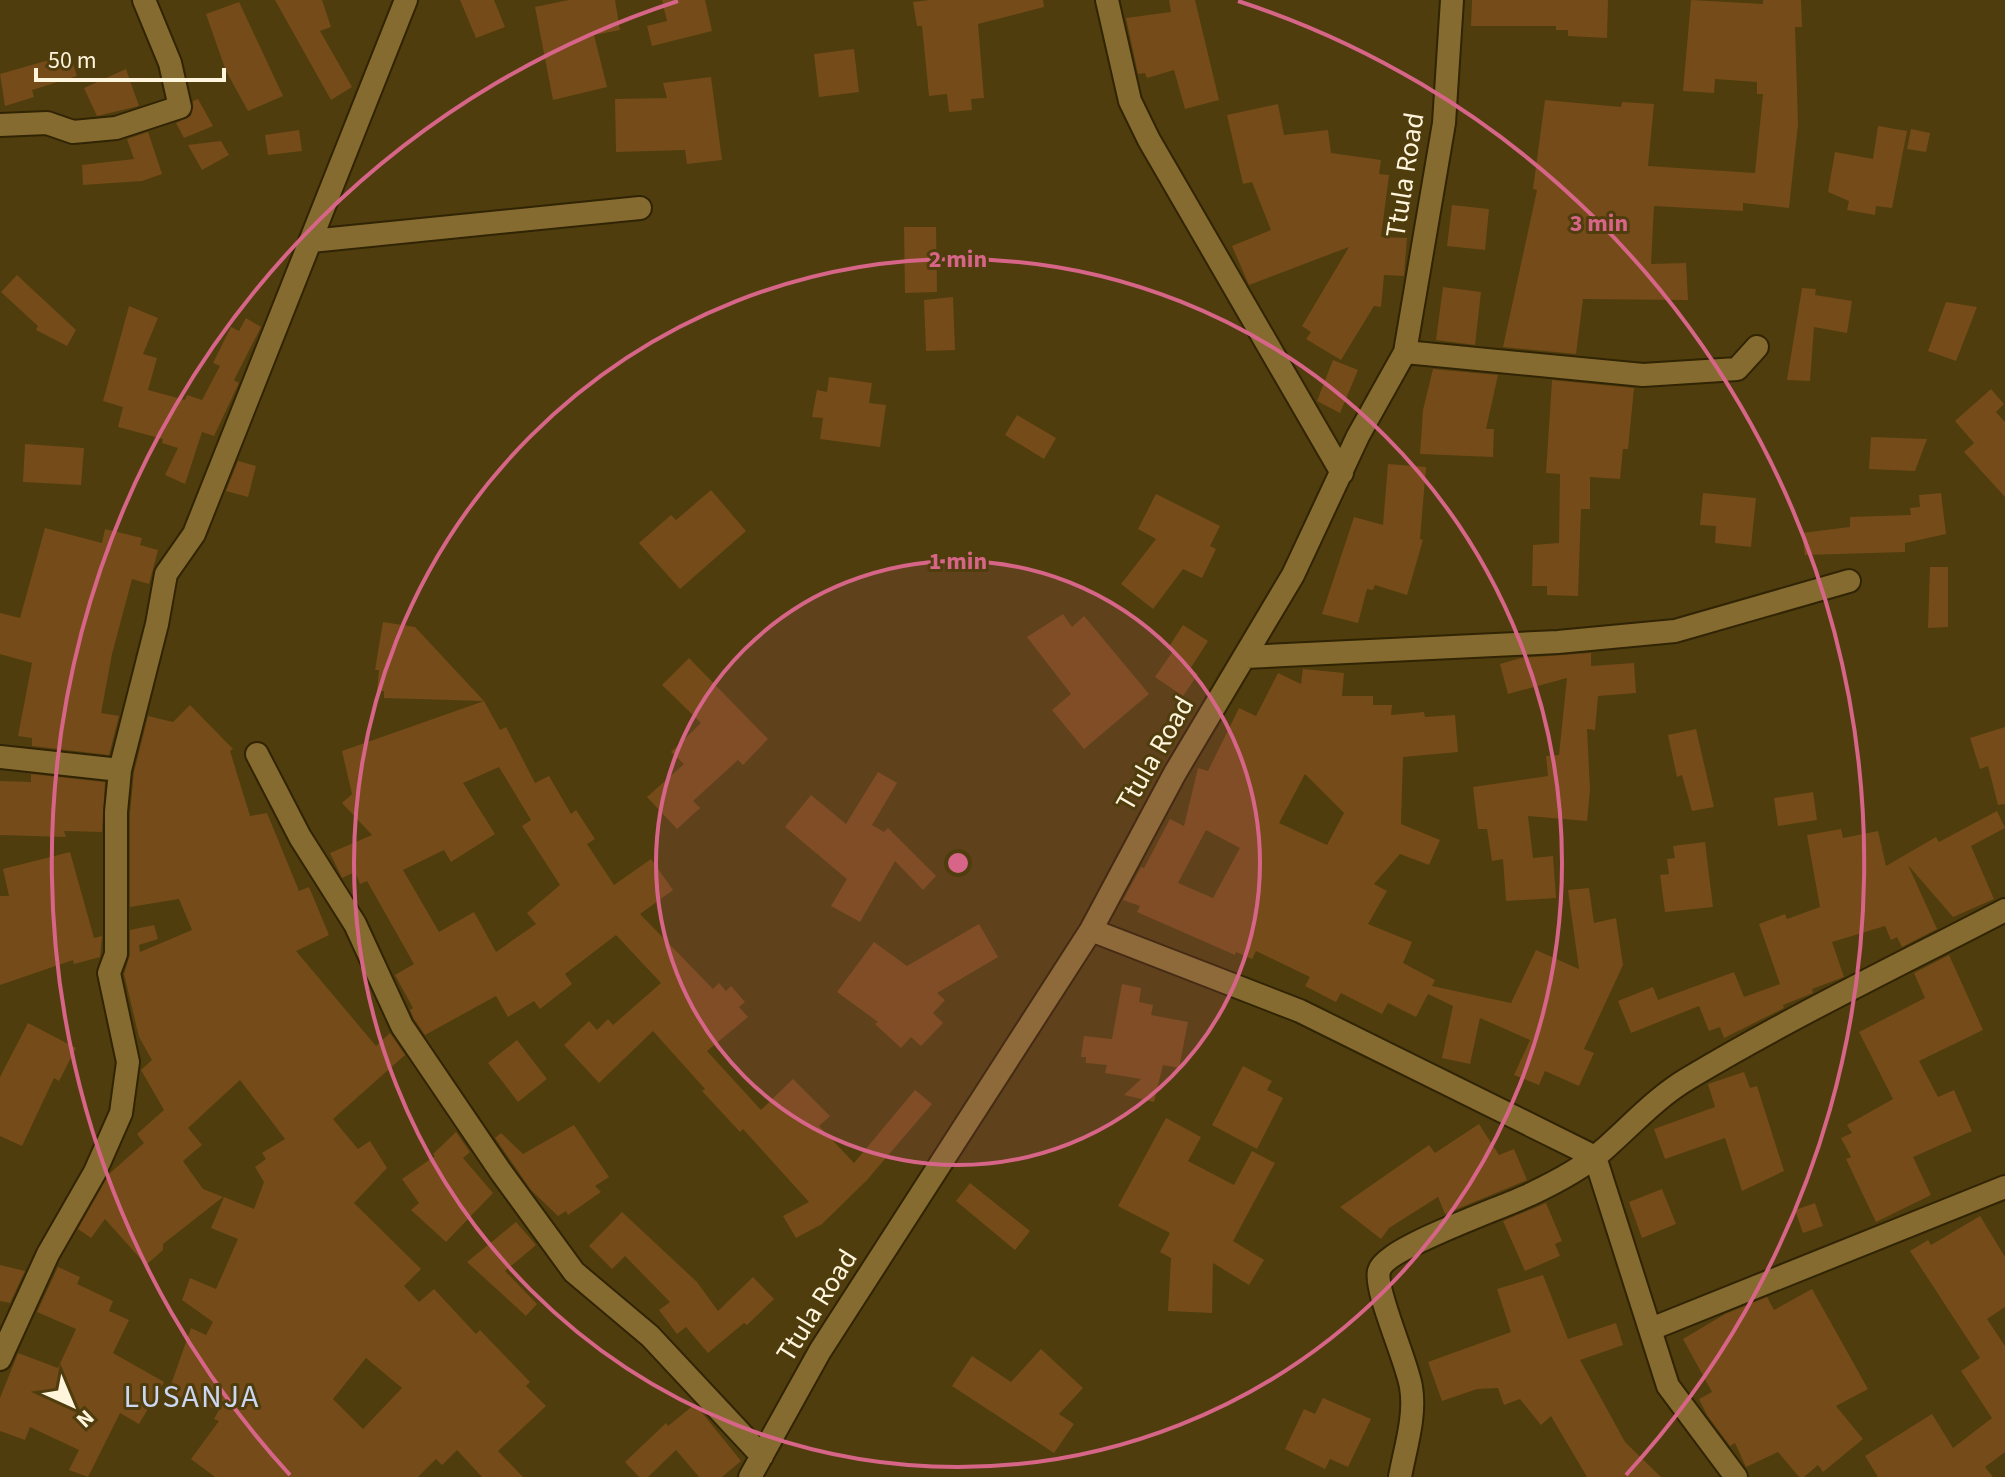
<svg xmlns="http://www.w3.org/2000/svg" width="2005" height="1477" font-family="'Source Sans 3',sans-serif">
<style>
.building{fill:#754b19;fill-rule:evenodd}
.lines{fill:none;stroke-linecap:round;stroke-linejoin:round}
.minor-casing{stroke:#312404;stroke-width:26}
.minor{stroke:#856b2f;stroke-width:22}
.ring{fill:none;stroke:#d76588;stroke-width:4}
.labels{text-anchor:middle;stroke-width:6;stroke-linejoin:round;paint-order:stroke}
.street-label{font-size:28px;fill:#fff4dc;stroke:#4f3d0d}
.quarter-label{font-size:32px;letter-spacing:2px;fill:#ccd8f3;stroke:#4f3d0d}
.centre{fill:#d76588;stroke:#4f3d0d;stroke-width:4}
.ring-label{font-size:24px;text-anchor:middle;font-weight:bold;fill:#d76588;stroke:#4f3d0d;stroke-width:6;stroke-linejoin:round;paint-order:stroke}
</style>
<rect width="100%" height="100%" fill="#4f3d0d"/>
<path class="building" d="M275,0H322L331,27L320,31L352,87L331,100Z
M460,0H494L505,27L476,38Z
M569,0H615L620,30L594,35L607,87L553,100L535,7Z
M662,0H705L712,31L652,46L647,26L667,21Z
M930,0H1043L1044,7L978,24L984,98L971,99L972,110L949,112L947,94L929,96L922,26H917L913,2Z
M1169,0H1195L1219,100L1185,109L1174,70L1147,78L1145,73L1138,74L1126,18L1171,12Z
M1472,0H1608L1607,38L1568,36V30H1556V26H1471Z
M1691,0L1763,4V0H1801L1802,27H1795L1798,124L1789,208L1743,203V211L1654,206L1651,264L1686,263L1688,300L1583,299L1576,354L1503,347L1537,190L1533,189L1545,100L1621,107L1622,102L1654,104L1648,166L1755,173L1763,94H1757V82L1715,79L1714,93L1683,91Z
M239,2L283,96L248,111L226,71L206,14Z
M854,49L859,92L819,97L814,54Z
M70,54L77,76L32,90L34,97L5,106L0,74Z
M126,69L139,106L97,116L84,88Z
M711,77L722,160L687,164L685,150L616,152L615,99L667,98L663,83Z
M198,99L213,126L184,138L176,123L191,116L193,101Z
M1278,104L1284,135L1328,130L1331,153L1381,160L1379,174L1389,175L1381,237L1407,238L1404,276L1384,275L1381,307L1374,306L1341,360L1306,339L1311,332L1302,326L1349,247L1249,285L1232,246L1271,230L1252,182L1243,184L1227,115Z
M1878,126L1907,131L1892,208L1876,206L1875,215L1847,210L1849,201L1828,192L1835,152L1873,159Z
M1911,129L1930,133L1926,152L1907,149Z
M299,130L302,151L268,155L265,135Z
M148,132L162,174L142,181L83,185L82,165L134,159L127,139Z
M221,141L229,155L202,170L188,145Z
M1452,205L1489,209L1485,250L1447,246Z
M904,227H936L937,292L905,293Z
M17,275L76,330L67,346L36,330L38,326L1,292Z
M1443,287L1481,292L1475,345L1436,340Z
M1802,288L1816,289L1815,295L1852,301L1847,333L1814,327L1810,381L1787,380Z
M953,297L955,350L926,351L924,300Z
M1946,302L1977,307L1956,361L1928,351Z
M129,306L158,318L143,354L157,358L148,390L185,400L187,395L202,400L220,366L213,363L231,327L239,331L246,318L261,327L234,380L239,383L214,436L202,432L185,484L165,475L178,448L162,443L163,439L118,427L123,407L103,401Z
M1333,360L1358,370L1340,413L1317,401Z
M1433,369L1498,375L1486,429H1494L1493,457L1420,454L1423,410Z
M829,377L872,383L869,403L886,405L880,447L820,439L823,418L812,417L817,390L827,392Z
M1552,380L1634,388L1628,449H1623L1620,479L1590,477V509H1581L1578,596L1547,595V586H1532L1533,545L1559,543L1560,474L1546,473Z
M1991,389L2004,404L1996,412L2005,422V497L1964,452L1974,443L1955,421Z
M1017,415L1056,438L1044,459L1005,435Z
M1871,437L1927,439L1915,471L1869,469Z
M25,444L84,448L81,485L23,482Z
M238,461L256,466L248,497L226,491Z
M1388,464L1426,467L1420,539L1423,540L1407,595L1375,585L1373,590L1367,589L1358,623L1322,614L1354,517L1383,525Z
M711,490L746,531L680,589L639,543L671,515L676,520Z
M1703,493L1756,498L1751,547L1715,543L1716,526L1700,525Z
M1941,493L1946,534L1905,543V552L1805,555L1802,533L1850,527V517L1911,515L1910,508L1920,507L1919,495Z
M1156,494L1220,526L1210,546L1216,549L1202,578L1183,569L1153,609L1121,584L1156,539L1138,529Z
M45,528L102,543L105,529L142,538L140,545L158,550L149,584L132,579L112,654L101,713L119,716L109,755L32,746V738L18,736L32,663L0,654V613L20,618Z
M1930,567H1948V627L1928,628Z
M1063,614L1072,627L1084,616L1149,694L1084,749L1052,710L1071,694L1027,637Z
M383,622L415,627L484,701L384,698V691H377L379,670H375Z
M1183,625L1208,641L1190,669L1198,674L1183,696L1155,677L1173,651L1168,648Z
M1591,653V666L1634,663L1636,693L1598,696L1595,730L1587,729L1590,790L1587,821L1528,816L1533,858L1553,856L1556,898L1506,901L1503,859L1492,861L1487,829H1478L1473,787L1548,776L1546,756L1559,755L1567,678L1508,694L1500,664L1521,658Z
M689,658L768,739L743,765L738,760L693,801L700,808L677,829L647,797L684,764L671,752L701,723L662,685Z
M1303,669L1344,673L1342,696H1373V705H1392L1391,715L1424,712L1425,717L1455,715L1458,752L1403,757L1401,824L1440,840L1429,865L1400,854L1374,884L1387,891L1368,924L1412,942L1403,963L1435,980L1432,986L1511,1003L1536,950L1579,969L1568,890L1589,888L1594,923L1616,918L1623,965L1584,1049L1594,1053L1579,1086L1545,1071L1539,1085L1514,1075L1530,1040L1480,1018L1470,1064L1442,1058L1453,1006L1428,994L1416,1017L1388,1003L1382,1014L1341,993L1336,1002L1305,986L1310,977L1256,951L1252,959L1236,952L1235,955L1137,912L1140,906L1123,900L1141,867L1144,868L1170,819L1184,826L1198,768L1208,771L1239,708L1256,716L1278,673L1301,684ZM1305,774L1344,813L1327,845L1279,823ZM1206,830L1240,848L1213,898L1178,883Z
M484,701L500,730L506,727L535,783L549,776L571,814L576,810L595,839L587,844L614,885L651,859L673,890L640,914L713,989L719,983L726,991L731,986L745,1002L739,1007L748,1017L707,1051L761,1110L793,1079L830,1116L819,1126L854,1163L915,1090L932,1104L867,1180L822,1224L796,1238L783,1216L809,1202L743,1129L740,1132L702,1091L705,1089L653,1031L599,1083L564,1045L589,1021L597,1030L608,1019L613,1025L661,983L616,935L565,974L572,984L540,1009L534,1001L508,1017L496,996L425,1035L414,1019L410,1010L413,1008L395,975L414,964L367,881L360,884L355,872L342,878L330,853L372,835L342,803L352,794L342,751ZM499,767L531,820L522,826L560,885L527,913L536,924L496,952L474,912L439,932L403,870L444,850L451,862L495,834L463,783Z
M190,705L233,749L230,751L250,816L267,813L299,891L309,887L329,935L296,951L376,1046L390,1033L405,1055L333,1119L358,1149L370,1141L387,1168L354,1203L421,1269L404,1286L419,1302L434,1289L476,1334L480,1330L530,1382L526,1386L546,1406L498,1451L523,1477H482L457,1450L442,1465L436,1459L418,1477H215L191,1459L219,1421L214,1419L219,1410L168,1393L191,1328L206,1335L213,1322L182,1300L190,1278L216,1289L238,1239L211,1228L224,1197L254,1209L264,1182L255,1167L266,1159L262,1153L285,1139L240,1080L188,1128L202,1145L183,1161L203,1189L223,1197L163,1244V1250L146,1265L105,1219L91,1238L78,1229L109,1174L144,1143L137,1134L164,1110L141,1070L152,1060L139,1037L124,974L130,955V930L154,925L158,939L139,945L140,952L192,930L179,899L130,907V813L134,772L148,716L173,722ZM366,1358L402,1388L363,1429L333,1399Z
M2005,727V804L1998,805L1988,766L1980,769L1970,738Z
M1696,729L1714,807L1692,811L1682,775L1677,777L1668,735Z
M878,772L897,783L872,825L884,832L888,828L936,876L923,890L895,861L860,922L831,906L847,879L785,827L811,795L846,824Z
M31,774L105,782L102,832L64,831L66,837L0,835V781L31,782Z
M1813,792L1817,820L1778,826L1774,798Z
M1997,811L2005,828L1971,846L1994,899L1953,917L1908,865L1937,929L1902,947L1897,937L1891,940L1885,926L1832,942L1844,977L1812,989L1813,993L1783,1005L1784,1008L1724,1038L1720,1027L1709,1031L1699,1006L1631,1033L1618,1001L1653,987L1658,1000L1734,972L1744,997L1780,984L1759,924L1785,914L1787,919L1820,907L1807,835L1841,829L1843,838L1878,831L1886,866L1936,837L1939,842Z
M1705,842L1713,907L1665,912L1660,875L1669,874L1667,859L1675,858L1673,846Z
M70,852L94,938L102,936L100,957L74,964L73,960L0,985V896H9L3,869Z
M979,924L998,957L937,993L945,1000L933,1013L943,1023L921,1046L911,1037L901,1048L875,1024L878,1022L837,992L874,942L907,966Z
M1949,955L1983,1030L1919,1061L1938,1097L1954,1090L1972,1131L1913,1157L1931,1195L1876,1222L1846,1159L1851,1157L1841,1138L1852,1133L1847,1125L1893,1099L1859,1032L1925,998L1914,973Z
M1122,984L1141,988L1139,1002L1153,1005L1151,1015L1188,1022L1179,1068L1163,1065L1154,1102L1124,1095L1141,1079L1105,1073L1107,1065L1086,1063V1057H1081L1084,1036L1112,1039Z
M28,1023L76,1048L59,1081L54,1078L22,1146L0,1136V1077Z
M517,1040L547,1079L518,1102L488,1063Z
M1243,1066L1272,1081L1267,1090L1283,1098L1257,1149L1212,1125Z
M1744,1072L1750,1088L1757,1086L1784,1171L1742,1191L1725,1138L1665,1159L1654,1129L1715,1107L1708,1084Z
M1166,1118L1201,1137L1188,1161L1234,1185L1252,1151L1275,1163L1233,1241L1264,1260L1249,1285L1213,1263L1212,1313L1168,1311L1171,1258L1160,1252L1170,1233L1118,1206Z
M1479,1124L1499,1155L1514,1149L1527,1180L1445,1214L1438,1197L1389,1228L1381,1239L1340,1207L1429,1145L1435,1153Z
M574,1125L609,1177L595,1186L601,1192L568,1215L566,1211L558,1216L531,1190L495,1138L501,1133L523,1154Z
M456,1132L470,1152L463,1158L493,1193L446,1242L411,1210L419,1203L402,1179L435,1156L433,1154Z
M970,1183L1030,1231L1015,1250L956,1201Z
M1662,1189L1676,1224L1642,1238L1629,1202Z
M1546,1203L1562,1241L1555,1244L1560,1256L1525,1271L1503,1221Z
M1815,1203L1823,1226L1803,1233L1795,1210Z
M622,1212L697,1282L718,1311L753,1277L774,1299L747,1325L744,1323L708,1353L686,1327L677,1334L659,1310L670,1302L625,1256L612,1269L589,1246Z
M1980,1216L2005,1257V1307L1987,1319L2005,1346V1452L1985,1467L1993,1477H1878L1865,1456L1932,1414L1953,1448L1992,1418L1961,1371L1980,1358L1910,1251L1928,1240L1931,1245Z
M516,1222L536,1245L505,1271L537,1304L526,1316L467,1262Z
M0,1265L25,1271L10,1303L0,1301Z
M58,1267L80,1277L77,1284L113,1301L109,1311L129,1320L113,1353L164,1382L139,1424L120,1413L88,1477L69,1470L79,1450L30,1427L25,1440L0,1431V1398L18,1353L58,1368L76,1329L37,1312Z
M1543,1275L1568,1339L1616,1323L1623,1345L1580,1360L1625,1442L1661,1477H1587L1551,1416L1541,1425L1520,1399L1504,1405L1498,1388L1477,1389L1442,1401L1428,1362L1511,1332L1497,1289Z
M1812,1289L1868,1389L1836,1406L1863,1439L1823,1472L1818,1465L1804,1477H1799L1778,1452L1746,1467L1735,1443L1730,1446L1707,1415L1699,1399L1712,1392L1683,1339L1725,1314L1767,1297L1774,1310Z
M1041,1349L1083,1388L1059,1414L1074,1424L1054,1453L952,1386L972,1356L1011,1382Z
M1323,1398L1371,1419L1348,1467L1330,1459L1325,1469L1285,1449L1304,1409L1315,1414Z
M695,1404L741,1461L722,1477H699L676,1450L648,1477H639L625,1462L666,1423L668,1426Z"/>
<g class="lines">
<g class="minor-casing">
<path id="minor" d="M1107,0L1130,101L1149,140L1342,473
M0,125L47,123L73,132L116,128L180,107L170,63L144,0
M311,241L640,208
M1405,352L1643,375L1737,369L1757,347
M1245,657L1558,642L1675,631L1849,581
M257,754L300,837L355,924L402,1026L501,1172L574,1272L650,1336L762,1456
M0,757L120,770L116,812V954L109,973L128,1062L121,1113L95,1172L48,1254L0,1359
M120,770L157,624L166,574L194,534L406,0
M1091,930L1300,1011L1595,1157L1668,1386L1736,1477
M1651,1329L2005,1187
M750,1477L820,1351L1091,930L1175,773L1293,575L1358,436L1405,352L1444,123L1452,0
M1400,1477C1405,1449 1416,1416 1411,1387C1407,1361 1374,1290 1379,1271C1385,1247 1506,1207 1533,1193C1556,1182 1581,1169 1601,1152C1630,1127 1655,1098 1689,1078C1791,1017 1899,965 2005,910"/>
</g>
<use href="#minor" class="minor"/>
</g>
<circle cx="958" cy="863" r="302" fill="#d76588" fill-opacity=".12"/>
<g class="ring">
<circle cx="958" cy="863" r="302"/>
<circle cx="958" cy="863" r="604"/>
<path d="M290 1475A906 906 0 0 1 678 1M1238 1A906 906 0 0 1 1626 1475"/>
</g>
<g class="labels">
<g class="street-label">
<text transform="translate(1404 175) rotate(-81)" y="10">Ttula Road</text>
<text transform="translate(1154 753) rotate(-60)" y="10">Ttula Road</text>
<text transform="translate(816 1305) rotate(-58)" y="10">Ttula Road</text>
</g>
<g class="quarter-label">
<text x="192" y="1407">LUSANJA</text>
</g>
</g>
<circle cx="958" cy="863" r="12" class="centre"/>
<g class="ring-label">
<text x="1599" y="231">3 min</text>
<text x="958" y="267">2 min</text>
<text x="958" y="569">1 min</text>
</g>
<g transform="translate(72 1405) rotate(136)" stroke="#4f3d0d" stroke-width="6" paint-order="stroke">
<path d="M0-6L14 30L0 20L-14 30Z" fill="#fff4dc"/>
<text y="-12" font-size="22" font-weight="bold" text-anchor="middle" fill="#fff4dc">N</text>
</g>
<path d="M36 68v12h188v-12" fill="none" stroke="#fff4dc" stroke-width="4"/>
<text x="48" y="68" font-size="24" fill="#fff4dc" stroke="#4f3d0d" stroke-width="6" paint-order="stroke">50 m</text>
</svg>
